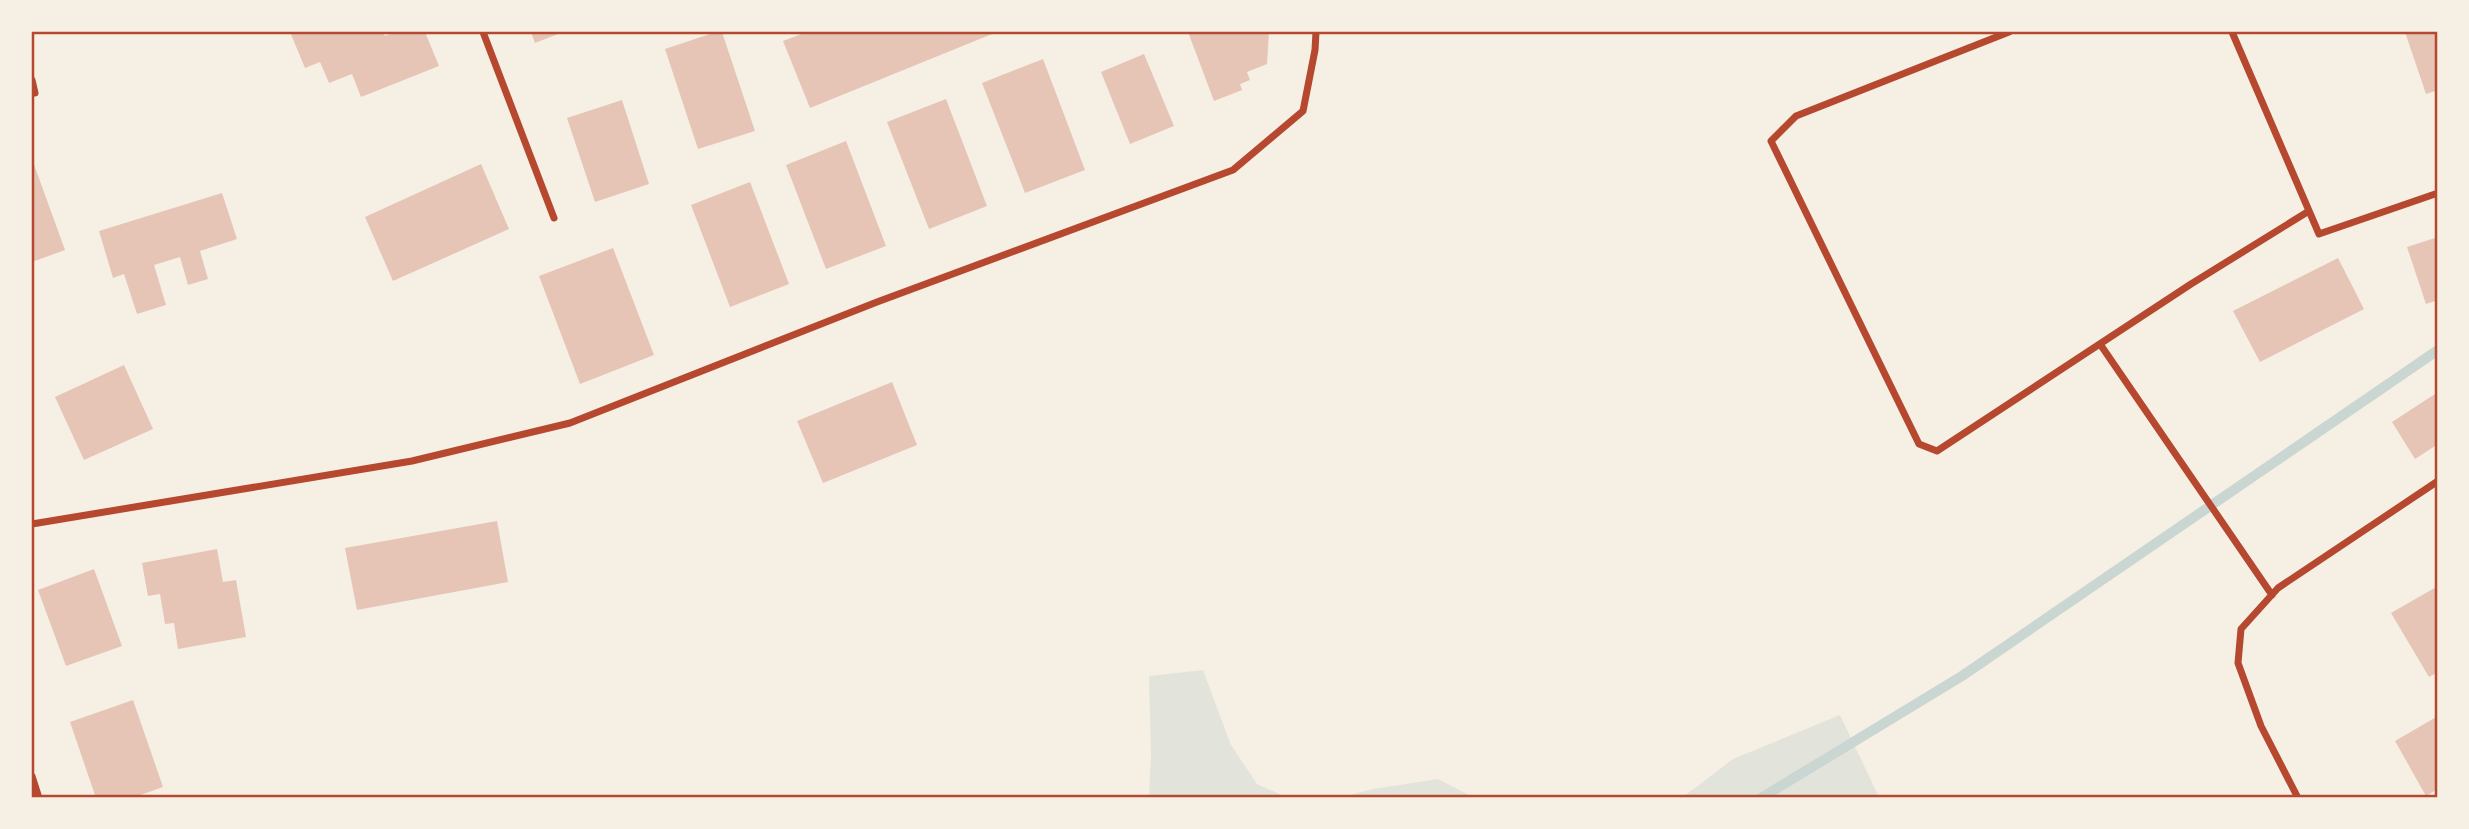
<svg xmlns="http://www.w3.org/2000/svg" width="2469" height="829" font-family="Figtree,sans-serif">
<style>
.green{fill:#e2e4dc}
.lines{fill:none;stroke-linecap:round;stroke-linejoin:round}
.stream{stroke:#c9d6d2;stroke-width:10}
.building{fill:#e6c5b7}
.minor{stroke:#b5482f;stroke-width:7}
.neatline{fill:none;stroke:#b5482f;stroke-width:2.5}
</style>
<rect width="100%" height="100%" fill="#f6efe4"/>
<path class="green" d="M1203,670L1231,745L1257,784L1286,797H1149L1151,755L1149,676Z
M1840,715L1879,797H1683L1733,759Z
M1438,779L1473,797H1342L1373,789Z"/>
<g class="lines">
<path class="stream" d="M1761,798L1962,676L2438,350"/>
</g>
<path class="building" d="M290,32H383L385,36L395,32H425L439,66L361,97L352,74L329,83L320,62L305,68Z
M531,32H563L535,43Z
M716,32H722L755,131L698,149L665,49Z
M807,32H997L810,108L783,41Z
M1188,32H1269L1267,64L1247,72L1250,80L1240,84L1242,90L1214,101Z
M2405,32H2438V90L2426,94Z
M1144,54L1174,126L1130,144L1101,72Z
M1043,59L1085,170L1025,193L982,83Z
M946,99L987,206L929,229L887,122Z
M622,100L649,184L595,202L567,118Z
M846,141L886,246L826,269L786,165Z
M32,159L65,250L32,262Z
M481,164L509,229L393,281L365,217Z
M750,182L789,284L730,307L691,205Z
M222,193L237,239L200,251L208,279L188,285L180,257L154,265L166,305L137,314L124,274L113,278L99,231Z
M2438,237V300L2426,304L2407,247Z
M613,248L654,355L580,384L539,276Z
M2338,258L2364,309L2260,362L2233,311Z
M124,365L153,429L84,460L55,397Z
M892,382L917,445L823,483L797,421Z
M2438,392V444L2415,459L2392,422Z
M497,521L508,582L357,610L345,548Z
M217,549L223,582L236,580L246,637L178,649L174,623L165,624L160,594L148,596L142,563Z
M94,569L122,646L66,666L38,590Z
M2438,586V672L2429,677L2391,613Z
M133,700L163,787L132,798H96L70,722Z
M2438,716V789L2426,796L2395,741Z"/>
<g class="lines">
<path class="minor" d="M483,32L554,218
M2009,32L1796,116L1771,141L1919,444L1937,451L2191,284L2309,211
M2232,32L2319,234L2438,193
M32,80L35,93
M2100,344L2272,595
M32,524L412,461L570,423L877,302L1233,170L1303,111L1315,50L1316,32
M32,776L39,798
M2298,798L2261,726L2238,663L2241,629L2278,588L2438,481"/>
</g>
<rect width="2469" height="829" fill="none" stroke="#f6efe4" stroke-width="66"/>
<rect x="33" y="33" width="2403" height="763" class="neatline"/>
</svg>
